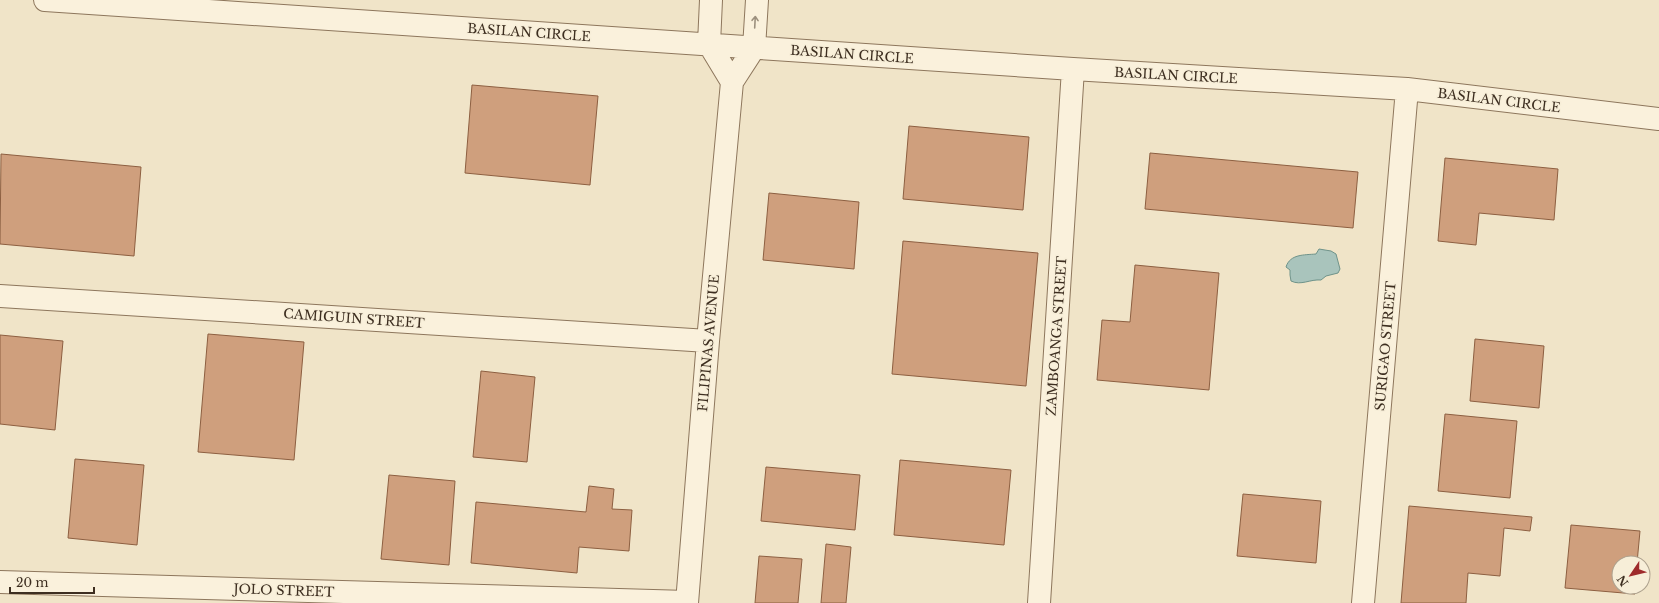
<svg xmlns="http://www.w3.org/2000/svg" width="1659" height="603" font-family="'Libre Baskerville',serif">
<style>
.water{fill:#a9c4bc;stroke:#6f938a}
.building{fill:#cf9f7d;stroke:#8d5f41}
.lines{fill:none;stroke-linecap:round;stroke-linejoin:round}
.street-casing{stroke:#8d765c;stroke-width:24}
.street{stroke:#faf1dc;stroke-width:22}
.oneway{stroke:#9c907e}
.labels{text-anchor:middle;stroke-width:3;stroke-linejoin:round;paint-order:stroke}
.street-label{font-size:13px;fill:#3d2e20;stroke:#f7eed8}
</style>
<rect width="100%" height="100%" fill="#f0e4c8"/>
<path class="water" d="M1319,249L1331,251L1336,254L1340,269L1338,273L1326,276L1321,280C1310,279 1301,286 1291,281L1290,275V270L1286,267C1290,254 1304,255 1316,254Z"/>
<path class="building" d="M472,85L598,96L590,185L465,173Z
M909,126L1029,137L1023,210L903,199Z
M1150,153L1358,172L1353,228L1145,209Z
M1,154L141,167L134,256L0,244Z
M1445,158L1558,169L1554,220L1479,213L1476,245L1438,241Z
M769,193L859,202L854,269L763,260Z
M903,241L1038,253L1026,386L892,374Z
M1135,265L1219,273L1209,390L1097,380L1102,320L1130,322Z
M208,334L304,342L294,460L198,452Z
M0,335L63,341L55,430L0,424Z
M1475,339L1544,346L1539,408L1470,401Z
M481,371L535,377L527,462L473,457Z
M1445,414L1517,421L1510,498L1438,491Z
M75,459L144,465L137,545L68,538Z
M900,460L1011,470L1004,545L894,535Z
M766,467L860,475L855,530L761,521Z
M389,475L455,481L449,565L381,559Z
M589,486L614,489L612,509L632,510L629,551L579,547L577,573L471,563L476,502L586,512Z
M1243,494L1321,501L1316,563L1237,556Z
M1409,506L1532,517L1530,531L1504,528L1500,576L1468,573L1466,603H1401Z
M1571,525L1640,531L1637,563H1619V587H1635V594L1565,588Z
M826,544L851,547L846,603H821Z
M759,556L802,559L798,603H755Z"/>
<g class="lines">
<g class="street-casing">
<path id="street" d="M45,0L1073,69L1407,89L1659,119
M711,0L709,44L732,82
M0,296L708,341
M0,582L687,602
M687,603L708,341L732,82L754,48L757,0
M1039,603L1073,69
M1363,603L1407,89"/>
</g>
<use href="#street" class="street"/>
</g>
<defs><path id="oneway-shaft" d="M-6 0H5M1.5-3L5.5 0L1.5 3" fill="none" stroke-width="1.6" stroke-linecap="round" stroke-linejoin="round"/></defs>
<use class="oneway" href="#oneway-shaft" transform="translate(755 22) rotate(-87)"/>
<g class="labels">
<g class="street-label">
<text transform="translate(529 32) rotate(4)" y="5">BASILAN CIRCLE</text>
<text transform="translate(852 54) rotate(4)" y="5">BASILAN CIRCLE</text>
<text transform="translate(1176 75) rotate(3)" y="5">BASILAN CIRCLE</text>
<text transform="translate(1499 100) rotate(7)" y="5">BASILAN CIRCLE</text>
<text transform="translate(354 318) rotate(4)" y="5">CAMIGUIN STREET</text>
<text transform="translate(1056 336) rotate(-86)" y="5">ZAMBOANGA STREET</text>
<text transform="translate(708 343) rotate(-85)" y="5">FILIPINAS AVENUE</text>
<text transform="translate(1385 346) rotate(-85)" y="5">SURIGAO STREET</text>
<text transform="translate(284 590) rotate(2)" y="5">JOLO STREET</text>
</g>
</g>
<g transform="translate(1631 575) rotate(235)"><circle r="19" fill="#f7eed8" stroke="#ada18e"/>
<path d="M0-3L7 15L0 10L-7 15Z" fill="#9e2a2b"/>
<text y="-6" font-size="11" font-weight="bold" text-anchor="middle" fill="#3d2e20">N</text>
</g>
<path d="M10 587v6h84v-6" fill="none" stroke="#3d2e20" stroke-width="2"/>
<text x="16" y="587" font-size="12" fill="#3d2e20" stroke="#f7eed8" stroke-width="3" paint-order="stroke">20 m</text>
</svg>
